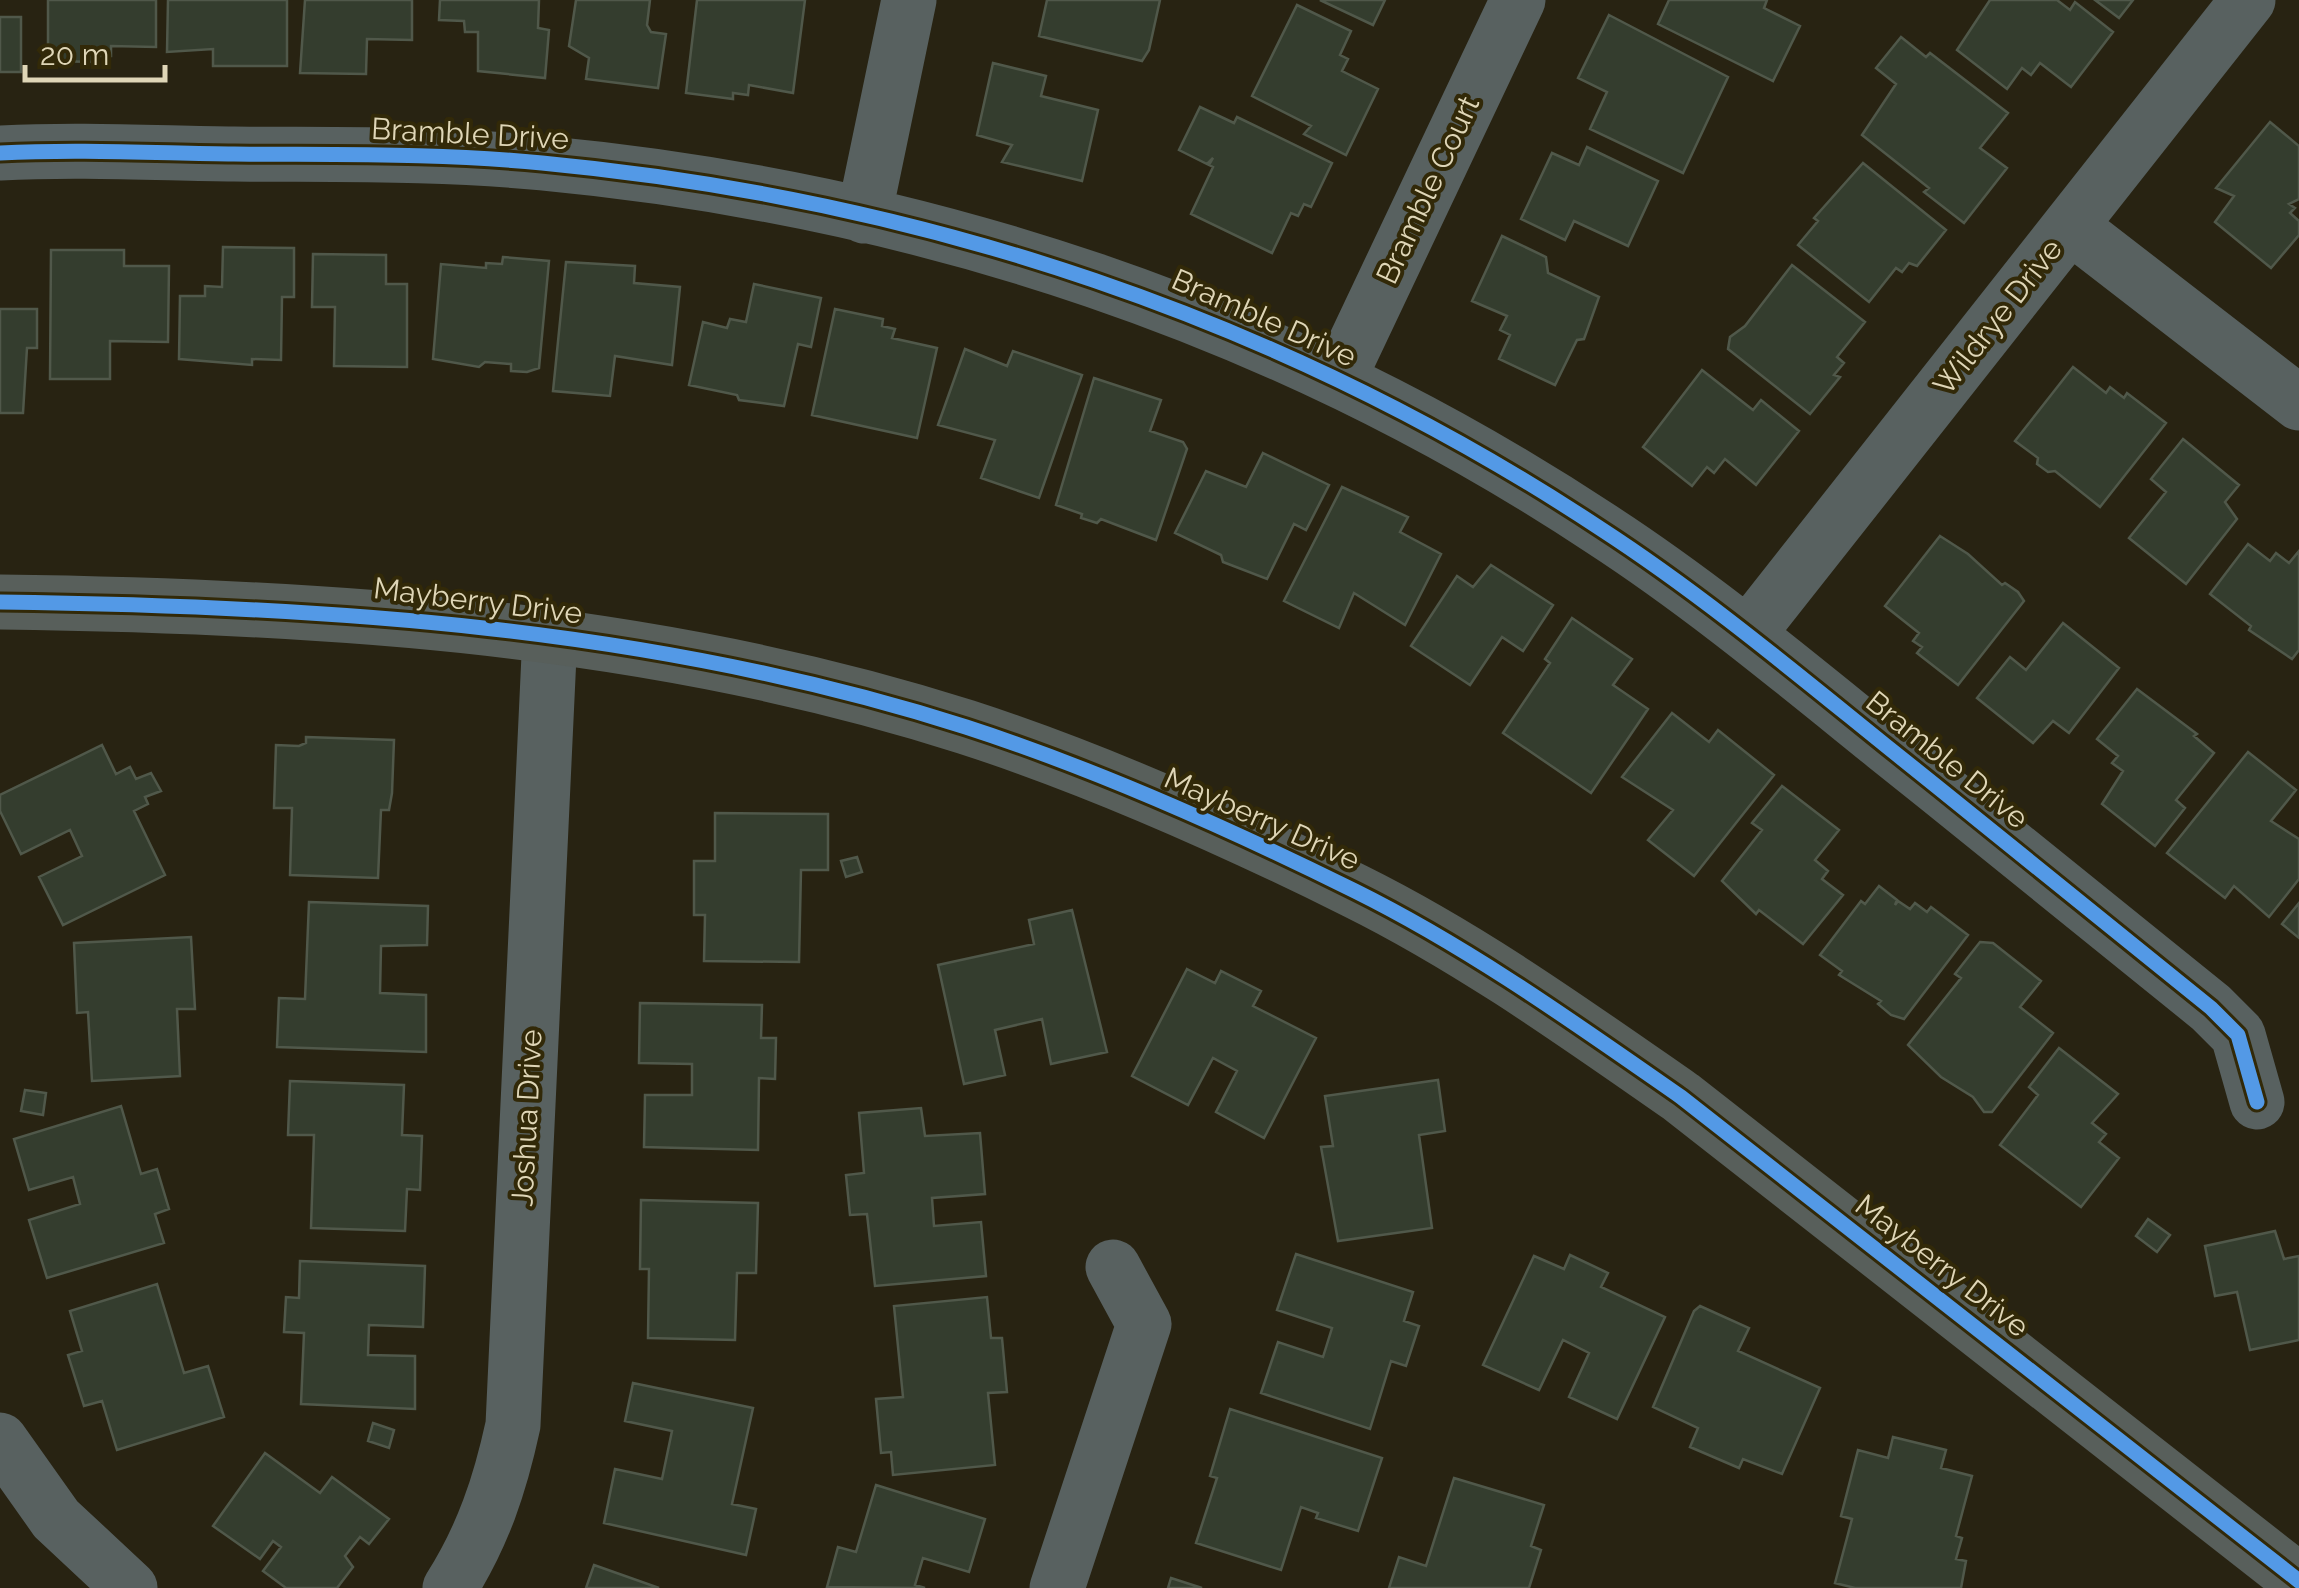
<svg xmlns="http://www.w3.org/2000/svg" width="2299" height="1588" font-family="Raleway,sans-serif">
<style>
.building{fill:#343d2e;stroke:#50584a;stroke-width:2.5}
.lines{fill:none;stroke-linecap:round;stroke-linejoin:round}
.minor{stroke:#586160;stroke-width:55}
.major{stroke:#585f5b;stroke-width:55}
.cycleway-casing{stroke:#322908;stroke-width:21}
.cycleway{stroke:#5399e6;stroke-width:15}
.labels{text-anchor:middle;stroke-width:8;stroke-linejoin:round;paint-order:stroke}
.street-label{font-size:30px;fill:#dfd6b7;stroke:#322908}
</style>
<rect width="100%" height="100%" fill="#282312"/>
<path class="building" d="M48,0H156V47L111,46V56H97V62L48,61Z
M168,0H287V66H213V49L167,52Z
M305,0H412V40L367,39L366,74L300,73Z
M440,0H539L538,28L549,30L545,78L478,71V32H465L464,21L439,20Z
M576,0H650L647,25L651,32L666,34L658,88L586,79L589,58L569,46Z
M697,0H805L793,93L749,85L748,95L733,93V99L686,93Z
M1047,0H1160L1149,50L1142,61L1039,36Z
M1320,0H1385L1373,25Z
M1669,0H1767L1764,8L1800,26L1773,81L1658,24Z
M1990,0H2057L2070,10L2075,2L2113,32L2071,87L2040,63L2031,75L2022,68L2007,89L1957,50Z
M2095,0H2133L2119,18Z
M1297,5L1351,31L1340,55L1348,59L1342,71L1378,89L1346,155L1304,134L1311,126L1252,96Z
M1609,15L1728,77L1683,173L1590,129L1607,92L1578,78Z
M0,17H21V72H0Z
M1901,37L1926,57L1930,53L2008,113L1980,148L2007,168L1964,223L1924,192L1929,188L1862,135L1896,84L1876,68Z
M993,63L1046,76L1041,96L1098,110L1082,181L1002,162L1012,145L977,135Z
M1200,107L1234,123L1237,117L1332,163L1311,207L1304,204L1298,216L1291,213L1272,253L1191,214L1213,167L1209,165L1213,158L1207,164L1179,150Z
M2270,122L2299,146V199L2289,204L2295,208L2290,213L2299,221V235L2271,268L2215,222L2234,196L2216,188Z
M1587,147L1658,181L1628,246L1574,221L1565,240L1521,219L1552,153L1579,165Z
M1863,163L1946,230L1917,266L1909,263L1902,272L1896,268L1869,302L1798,245L1818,221L1814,218Z
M1502,236L1546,257L1548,273L1599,297L1584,339L1577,340L1555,385L1499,359L1510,335L1500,330L1507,316L1472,301Z
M223,247L294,248V297H282L281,360L252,359V365L179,359L180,296H205V286L222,287Z
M51,250H124V266H169L168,342L110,341V379H50Z
M313,254L386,255V284H407V367L334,366L335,307H312Z
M503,257L549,261L539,368L527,372L511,371V364L485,362L479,367L433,359L441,264L486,268V263L502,264Z
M566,262L635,266L634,283L680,287L672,365L615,356L610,396L553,391Z
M1792,265L1865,322L1837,357L1844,363L1834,375L1840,377L1810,414L1728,349L1730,337L1745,326Z
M754,284L821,298L811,347L798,344L784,406L739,400L737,395L689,385L703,322L727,328L730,319L746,322Z
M0,309H37V348H27L23,413H0Z
M835,309L883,319L882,326L895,329L892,338L937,348L917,438L812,415Z
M965,349L1007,366L1013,351L1082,375L1039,498L981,478L995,440L938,425Z
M2073,367L2106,393L2110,387L2124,398L2127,393L2166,423L2100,507L2055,471L2048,472L2037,464L2038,458L2015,441Z
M1702,370L1753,410L1761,400L1799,431L1756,485L1725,459L1714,473L1707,467L1692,486L1643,447Z
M1094,378L1161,400L1150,431L1183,442L1187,449L1156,540L1101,519L1097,523L1081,518L1082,514L1056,505Z
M2183,439L2239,485L2225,502L2237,519L2186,584L2129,538L2166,492L2151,479Z
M1263,453L1329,485L1306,530L1294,524L1267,579L1223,562L1221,555L1175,533L1206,471L1246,487Z
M1342,487L1408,517L1400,532L1441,554L1405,625L1354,593L1339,628L1284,601Z
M1940,536L1968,554L2002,585L2005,583L2018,592L2024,601L1958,685L1917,653L1922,647L1913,641L1919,633L1885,606Z
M2248,544L2270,561L2276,553L2289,563L2299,551V650L2292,659L2249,630L2251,626L2210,594Z
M1491,565L1553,605L1523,651L1502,637L1470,685L1411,646L1457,576L1473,587Z
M1572,618L1632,659L1613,685L1648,709L1591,793L1503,733L1550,663L1545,659Z
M2063,623L2119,668L2069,733L2053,721L2033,743L1977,698L2010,657L2026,670Z
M2137,689L2197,734L2194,736L2214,753L2176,800L2185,808L2155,846L2102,804L2123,771L2112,763L2118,756L2097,739Z
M1672,713L1709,742L1718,730L1774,775L1694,876L1648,840L1673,810L1622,777Z
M306,737L394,740L392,793L389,810H381L378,878L290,875L292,808H274L276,745L299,746L306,743Z
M102,745L116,774L130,767L136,779L151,773L161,791L145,797L148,804L134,811L165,875L63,925L39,877L82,856L70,830L21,854L0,811V795Z
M2248,752L2296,790L2271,821L2299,839V879L2269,917L2234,886L2225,898L2167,853Z
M1782,786L1839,830L1815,860L1828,871L1822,879L1843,895L1803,944L1759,910L1756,914L1722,881L1762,830L1752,823Z
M715,813L828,814V870H801L799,962L704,961L705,915H694V861H715Z
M857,857L862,872L846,877L841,861Z
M1879,886L1897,900L1895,905L1898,901L1910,909L1915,903L1927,912L1931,907L1968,935L1904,1019L1891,1015L1878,1004L1881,1001L1839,975L1842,971L1820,955L1861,901L1865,904Z
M309,902L428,906L427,945L381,946L380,993L426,995V1052L277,1047L279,998L305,999Z
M2299,903V938L2282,924Z
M1072,910L1107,1052L1051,1064L1042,1019L995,1030L1005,1075L964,1084L938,965L1034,944L1029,920Z
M191,937L195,1009H177L180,1076L92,1081L88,1012L77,1013L74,943Z
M1980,942L1993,943L2041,981L2020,1007L2053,1033L1992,1112H1984L1973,1097L1941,1077L1908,1045L1961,978L1955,974Z
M1187,969L1215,983L1221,971L1261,991L1253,1006L1316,1038L1264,1138L1216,1112L1237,1071L1213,1058L1188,1105L1132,1076Z
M640,1003L762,1005L761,1038H776L775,1079L759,1078L758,1150L644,1147L645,1095H692V1064L639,1063Z
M2059,1048L2118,1094L2092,1123L2106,1134L2099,1142L2119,1158L2081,1207L2000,1145L2038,1095L2029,1087Z
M1438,1080L1445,1131L1419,1135L1432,1228L1338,1241L1321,1147L1333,1146L1325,1096Z
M290,1081L404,1085L402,1135L422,1136L420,1190L407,1189L405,1231L311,1228L314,1135H288Z
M25,1090L46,1093L43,1115L21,1111Z
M121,1106L141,1174L157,1169L169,1209L155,1214L164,1243L47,1278L29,1220L80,1204L73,1177L29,1190L14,1139Z
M921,1108L925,1136L980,1133L985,1194L932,1198L934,1226L981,1222L986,1276L875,1286L867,1214L850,1215L846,1175L864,1173L859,1113Z
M641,1200L758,1203L756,1273H737L735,1340L648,1338L649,1269H640Z
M2148,1219L2170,1235L2157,1252L2136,1236Z
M2275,1231L2284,1259L2299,1256V1340L2250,1350L2237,1292L2215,1296L2205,1246Z
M1296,1254L1413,1292L1404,1321L1419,1326L1406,1366L1391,1361L1370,1429L1261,1393L1278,1342L1323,1357L1332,1328L1277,1310Z
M1570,1255L1608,1273L1601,1287L1665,1317L1617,1419L1569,1397L1589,1353L1563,1340L1539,1390L1483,1365L1534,1256L1564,1269Z
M300,1261L425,1266L423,1327L369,1325L368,1355L415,1356V1409L301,1404L304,1333L284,1332L286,1297L299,1298Z
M157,1284L184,1373L208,1366L224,1417L117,1450L102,1401L84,1406L68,1355L82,1351L70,1311Z
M987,1297L991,1338H1002L1007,1392L988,1393L995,1465L893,1475L891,1452L881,1453L876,1399L903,1397L894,1306Z
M1700,1306L1749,1328L1738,1351L1820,1388L1782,1474L1743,1459L1739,1468L1690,1447L1698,1428L1653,1407L1694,1311Z
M633,1383L753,1408L732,1504L756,1509L746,1555L604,1523L615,1469L662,1479L672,1431L625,1421Z
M1230,1409L1382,1458L1358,1531L1316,1518L1318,1513L1301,1507L1281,1570L1196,1543L1217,1478L1210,1476Z
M373,1423L394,1430L389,1448L368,1441Z
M1893,1437L1946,1450L1941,1468L1972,1476L1956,1536L1962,1538L1956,1559L1966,1561L1961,1588H1855L1835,1583L1852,1519L1841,1516L1858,1450L1888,1458Z
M265,1453L320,1493L332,1477L389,1519L369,1544L360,1537L345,1556L353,1567L337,1588H286L263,1571L281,1547L273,1541L260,1559L213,1526Z
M1454,1478L1544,1505L1531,1546L1541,1550L1529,1588H1389L1399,1557L1426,1566Z
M876,1485L985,1519L969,1572L923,1558L915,1585L925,1588L827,1587L838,1547L856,1552Z
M594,1565L659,1588H586Z
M1171,1578L1202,1588H1168Z"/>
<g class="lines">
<path class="minor" d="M0,153C77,149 156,153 234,154C336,155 440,153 542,163C922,199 1282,318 1601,529C1701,594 1792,670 1885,745C1994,832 2102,920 2211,1008L2238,1035L2257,1102
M864,216L909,0
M2070,226L2299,403
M1338,380L1518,0
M1748,634L2248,0
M0,1440L56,1519L130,1588
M450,1588C483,1536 500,1485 513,1425L550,634
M1057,1588L1144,1324L1113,1267"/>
<path class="major" d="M0,602C326,606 654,627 966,727C1099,770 1230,829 1355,891C1470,948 1576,1024 1681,1097L2299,1581"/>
<g class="cycleway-casing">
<path id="cycleway" d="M0,153C77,149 156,153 234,154C336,155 440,153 542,163C922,199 1282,318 1601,529C1701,594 1792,670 1885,745C1994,832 2102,920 2211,1008L2238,1035L2257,1102
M0,602C326,606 654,627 966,727C1099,770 1230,829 1355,891C1470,948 1576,1024 1681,1097L2299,1581"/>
</g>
<use href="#cycleway" class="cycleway"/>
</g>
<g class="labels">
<g class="street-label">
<text transform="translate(470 134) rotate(3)" y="10">Bramble Drive</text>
<text transform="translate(1428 190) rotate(-65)" y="10">Bramble Court</text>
<text transform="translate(1998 317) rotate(-52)" y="10">Wildrye Drive</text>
<text transform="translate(1264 318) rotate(24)" y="10">Bramble Drive</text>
<text transform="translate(478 601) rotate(7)" y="10">Mayberry Drive</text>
<text transform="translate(1947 760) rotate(39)" y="10">Bramble Drive</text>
<text transform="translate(1262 819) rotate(24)" y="10">Mayberry Drive</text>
<text transform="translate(527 1118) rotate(-87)" y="10">Joshua Drive</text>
<text transform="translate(1942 1266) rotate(38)" y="10">Mayberry Drive</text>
</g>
</g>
<path d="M25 65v15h140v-15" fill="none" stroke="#dfd6b7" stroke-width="5"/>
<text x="40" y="65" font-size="30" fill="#dfd6b7" stroke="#322908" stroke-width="8" paint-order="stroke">20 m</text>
</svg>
